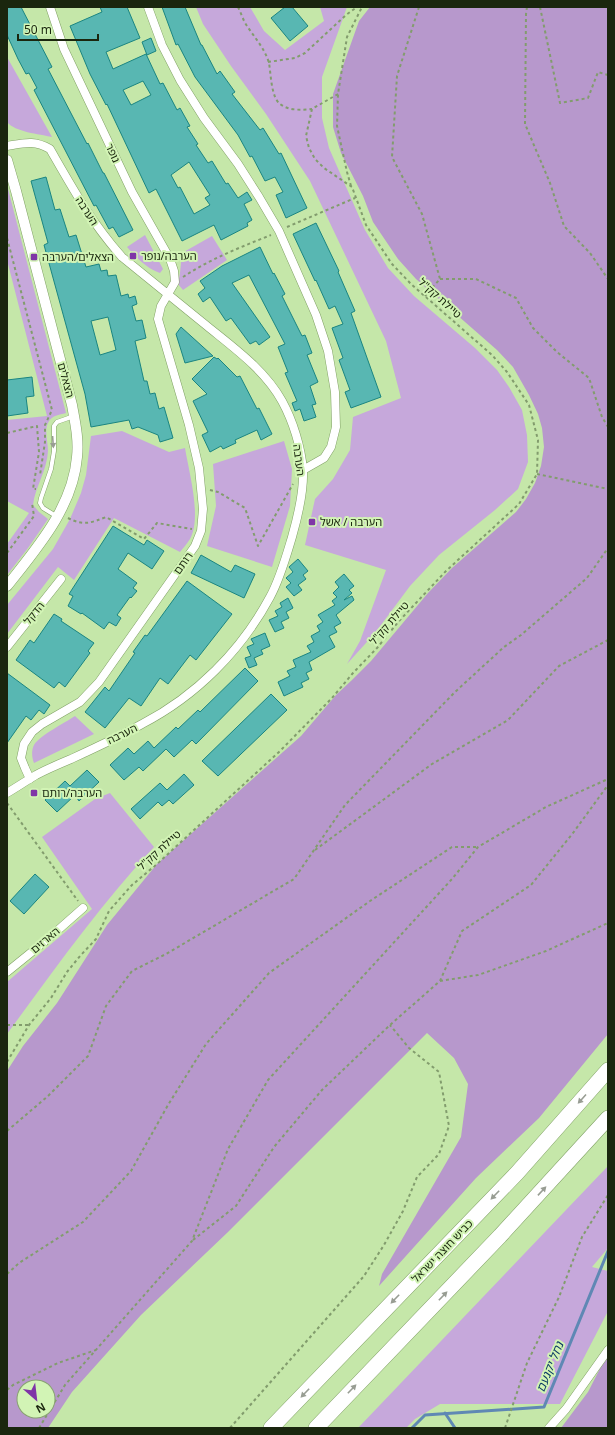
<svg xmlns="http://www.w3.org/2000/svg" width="615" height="1435" font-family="'Noto Sans','Noto Sans Hebrew',sans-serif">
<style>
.green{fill:#c6a8db}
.forest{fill:#b798cc;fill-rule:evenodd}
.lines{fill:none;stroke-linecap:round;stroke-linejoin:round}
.stream{stroke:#5f88b4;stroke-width:3}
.building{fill:#58b7b2;stroke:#1a8581;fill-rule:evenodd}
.service-casing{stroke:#81a166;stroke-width:5}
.minor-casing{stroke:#81a166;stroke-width:9}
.tertiary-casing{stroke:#81a166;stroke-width:11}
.motorway-casing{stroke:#81a166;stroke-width:16}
.path{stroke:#829c6d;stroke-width:2;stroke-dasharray:3 3;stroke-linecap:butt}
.service{stroke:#fff;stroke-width:4}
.minor{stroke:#fff;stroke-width:8}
.tertiary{stroke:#fff;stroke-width:10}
.motorway{stroke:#fff;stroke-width:15}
.oneway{fill:#989d93}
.poi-dot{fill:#7f35a7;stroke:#d2f4b5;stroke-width:1.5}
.labels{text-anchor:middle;stroke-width:4;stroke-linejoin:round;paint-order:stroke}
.street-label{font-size:11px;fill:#1a260e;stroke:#d2f4b5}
.poi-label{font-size:11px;fill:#1a260e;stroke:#d2f4b5;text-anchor:start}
.water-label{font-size:12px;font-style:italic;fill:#0c3a65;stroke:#d2f4b5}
</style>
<rect width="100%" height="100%" fill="#c5e7a9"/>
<path class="green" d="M196,7H250L264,31L285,50L324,21L320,7H347L322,77V118L329,148L365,230L388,268L414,296L475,348L497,370L509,387L522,410L527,435L528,462L518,489L495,510L439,555L410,586L375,633L347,664L360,641L386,570L305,545L315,499L333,479L350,450L353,417L401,398L386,341L310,181L266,114L231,66L203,24Z
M7,57L52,137C39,134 15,132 7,122Z
M7,185L66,413C59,415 52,415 48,423C44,431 48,442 48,451C47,471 35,487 33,505L39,512L48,519L28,548L7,575V544L29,513L7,501V420L47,416L7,260Z
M145,235L163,269L160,273C147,269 136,257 127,247Z
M212,236L227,260L183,290L178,284L180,273L182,253Z
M122,431L169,452L185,448C189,473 202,517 190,539C187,544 183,548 180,552L114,518L74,580L58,567L7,634V605L53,549L70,519L81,493L86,475L91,436Z
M284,441L292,469L290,506L272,567L207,546L216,506L213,464Z
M75,716L94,734L34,763C32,758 31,751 34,745C40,735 65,723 75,716Z
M110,793L154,847C100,905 54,970 7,1034V982L92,909L42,837L95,799Z
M608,1166V1248L592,1267L608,1271V1311L560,1404H440L415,1419L406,1428H358Z"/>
<path class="forest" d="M370,7H608V1034L539,1118L476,1178L379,1286L382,1274L461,1137L468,1084L454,1058L427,1033L228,1232L141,1315L72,1392L48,1428H7V1071L23,1046L57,1003L107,925L157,864L301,736L336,695L352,680L371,661L428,593L452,568L516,512L526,499L535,483L541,466L544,447L542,428L538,414L529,395L513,367L497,350L416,279L398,259L373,222L363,196L341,153L333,127V94L359,21ZM24,1387H48V1411H24Z
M608,1353V1428H561L588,1392Z"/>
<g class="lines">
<path class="stream" d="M445,1413L455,1428
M412,1428L425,1415L544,1407L608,1251"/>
</g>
<path class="building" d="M7,7H21L52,67L48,69L87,144L88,143L103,173H104L133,230L119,237L113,227L109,229L96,205L94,206L34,90L37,88L29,73L26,74L18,59L7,35Z
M100,7H127L140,38L106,52L113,69L146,54L160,84L163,83L177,110L180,108L190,126L187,127L198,144L196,145L208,163L212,161L226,184L228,183L238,198L247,192L252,200L244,204L252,220L247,223L248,226L221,240L214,225L182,241L156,189L149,193L107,104L106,105L90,74L70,26L102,12ZM143,81L151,95L131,105L123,90ZM189,162L210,195L205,198L210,205L194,214L180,187L178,188L171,175Z
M162,7H185L201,45H202L217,74L220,71L235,92L232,94L260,130L263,128L279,154L281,153L307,208L286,218L276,195L283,192L275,177L265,181L252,156L250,157L238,135L195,77L178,44L176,45Z
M285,7H292L308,26L290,41L271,18Z
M151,38L156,51L147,55L142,42Z
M46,177L55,210L60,209L69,237L76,235L86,267L99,264L101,271L107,270L108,276L116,275L121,296L128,294L129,298L135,296L137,304L132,306L136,321L142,320L146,338L135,341L144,381H147L150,394L155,393L159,409L164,407L173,438L160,442L158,435L138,427L132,429L129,420L91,427L85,394L44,245L48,243L31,181ZM108,317L116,350L100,355L91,321Z
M316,223L339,271L338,272L355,311L351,313L381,397L351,408L345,392L350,390L339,360L343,358L332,328L343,324L335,306L329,309L316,280L315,281L293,234Z
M260,247L273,274L274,273L285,294L282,296L302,336L305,335L312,353L307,355L318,382L310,386L316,404L312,405L316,417L304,421L300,409L295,411L292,403L297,401L285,373L288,372L278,347L285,344L249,275L232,283L270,337L259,345L256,341L250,344L231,318L226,321L210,297L203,302L198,294L205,288L200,281L222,266Z
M181,327L213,356L185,363L176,334Z
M214,357L217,359L218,358L237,377L240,376L257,409L259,408L272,434L261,440L257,430L235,440L236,443L223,449L221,446L210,452L202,435L208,432L193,401L207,394L192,379Z
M32,377L34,396L26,397L28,413L7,416V380Z
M113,526L144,545L147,540L164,551L152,569L128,553L118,569L137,583L133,588L137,591L131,598L130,597L117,615L121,618L116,626L109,622L104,629L82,613L81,614L68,606L73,596L69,594Z
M201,555L231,572L235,565L255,574L244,598L191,573Z
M298,559L308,571L303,575L306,579L298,585L302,590L294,596L286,587L291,583L286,578L293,572L289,567Z
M344,574L354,586L349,590L352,593L344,600L352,596L354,600L336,615L341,623L334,627L337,632L329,636L335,647L309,662L312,670L306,673L309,679L301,683L303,687L284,696L278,682L290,676L287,671L296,667L293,660L311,652L307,646L314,642L311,636L320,631L317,626L323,622L318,615L335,605L332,601L337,597L333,593L339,587L335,582Z
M187,581L232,614L196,660L190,655L168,684L160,678L141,706L129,698L105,728L85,712L105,687L109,691L135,653L133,652L145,635L147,636Z
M288,598L293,608L286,612L289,618L281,622L284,628L275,632L269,620L278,616L275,611L282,607L280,603Z
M54,614L62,619L61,621L94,643L88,651L90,653L65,687L59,682L54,688L16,660L30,640L34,643Z
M265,633L270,646L261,650L263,654L254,658L257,665L249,668L245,658L251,656L247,647L254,644L251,639Z
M245,668L258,681L196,744L192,740L174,757L166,749L143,771L139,767L124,780L110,765L128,748L134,754L148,741L154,748L176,727L178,729L198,710L200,712Z
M7,673L50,705L44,714L39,710L31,720L26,716L7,743Z
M271,694L287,710L218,776L202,761Z
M87,770L99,782L79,801L75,795L57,812L45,800L65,781L70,786Z
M184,774L194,785L173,804L169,800L162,806L158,802L140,819L131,809L160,783L167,790Z
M35,874L49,887L24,914L10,901Z"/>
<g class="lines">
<g class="service-casing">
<path id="service" d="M56,516L43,508L40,503L41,498L51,469L54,451V426L57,422L74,416"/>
</g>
<g class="minor-casing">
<path id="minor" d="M148,7L162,45L180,80L204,118L238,164L259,197L279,231L316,315L328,351L335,392L336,427L331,447L324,458L303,470
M7,146C25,143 34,140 50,149C73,189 91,222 122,257C150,280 179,303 207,326C234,348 265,370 282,401C293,421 301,447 303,470C304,492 298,516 292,537C286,557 280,579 270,597C241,651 196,696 142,724C119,737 95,748 71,759C59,764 47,769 36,775C26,781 17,787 7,793
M7,647L61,579
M30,779L25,768L21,758L24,744L32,732L42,724L80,702L99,682L195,546L201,531L203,509L199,468L189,425L158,319L161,306L175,282L174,271L170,259L132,192L64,49L50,7
M7,972L49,938L83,908
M549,1428L566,1409L608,1350"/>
</g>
<g class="tertiary-casing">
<path id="tertiary" d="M7,160L16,191L72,405C75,422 79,439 77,457C73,507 37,548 7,586"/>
</g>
<g class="motorway-casing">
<path id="motorway" d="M271,1428L517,1173L608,1070
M316,1428L500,1236L608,1118"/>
</g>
<path class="path" d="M238,7C241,13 243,20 247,26C255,38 265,49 269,63C271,74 271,97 280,104C289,111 302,110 312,109
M419,7L397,76L392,157L422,214L440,279L425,296
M527,7L526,14L525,124L550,183L564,226L590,253L608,279
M540,7L560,103L588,98L598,72L608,75
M268,62L295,58L305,53L346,15L357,7
M351,186L347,172L337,126L338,94L347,37L362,7
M287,227L355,198
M7,238L52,410L45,425V442L40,475
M183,277C210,259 241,247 271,235
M440,279H476L516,298L533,328L557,352L589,378L602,417L608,427
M7,433L37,426L39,452L33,489H36
M537,474L608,489
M210,490L218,492L245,508L258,546L293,484
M68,518C83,526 91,523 106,517L144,539L157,523L192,529
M7,553L34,516L32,503
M7,803L78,901
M315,850L432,764L508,720L559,666L608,640
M440,981L478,975L546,951L608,923
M7,1025H29
M7,1062L29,1025L51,998L67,972L80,956L96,939L109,911L132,885L157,864L280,751L332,698L353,673L377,648L399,621L446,571L519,504L537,474L538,440L529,405L507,372L492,355L411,284L392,264L366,225L352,187L324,168L315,159L309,148L306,136L312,109L338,94
M7,1131L48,1096L88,1056L106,1006L132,971L166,954L294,879L345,805L455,692L504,647L521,635L587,578L608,548
M193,1240L236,1206L274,1147L322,1090L390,1025L440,981L462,931L531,885L573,833L608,785
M7,1274L19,1263L83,1222L131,1171L168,1105L206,1044L269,973L370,901L452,847H478
M7,1390L13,1385L58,1363L96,1350
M39,1428L65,1385L192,1241L228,1149L268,1080L452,879L478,847L546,807L608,779
M230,1428L364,1276L384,1245L403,1211L417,1177L439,1154L449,1126L439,1072L409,1048L390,1025
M505,1428L527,1363L559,1297L582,1237L608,1195"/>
<use href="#service" class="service"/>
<use href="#minor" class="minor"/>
<use href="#tertiary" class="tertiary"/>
<use href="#motorway" class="motorway"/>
</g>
<defs><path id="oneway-solid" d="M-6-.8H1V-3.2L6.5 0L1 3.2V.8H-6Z"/></defs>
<g class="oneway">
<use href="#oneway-solid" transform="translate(53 442) rotate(86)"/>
<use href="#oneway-solid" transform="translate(582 1099) rotate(132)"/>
<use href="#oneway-solid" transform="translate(542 1191) rotate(-47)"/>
<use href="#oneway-solid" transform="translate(495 1195) rotate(134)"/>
<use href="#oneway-solid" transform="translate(443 1296) rotate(-46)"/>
<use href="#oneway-solid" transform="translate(395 1299) rotate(134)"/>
<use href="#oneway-solid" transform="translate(352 1389) rotate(-46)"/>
<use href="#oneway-solid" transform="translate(305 1393) rotate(134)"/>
</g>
<g class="poi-dot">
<rect x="129" y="252" width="8" height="8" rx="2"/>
<rect x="30" y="253" width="8" height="8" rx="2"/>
<rect x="308" y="518" width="8" height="8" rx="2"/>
<rect x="30" y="789" width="8" height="8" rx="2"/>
</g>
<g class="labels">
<g class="street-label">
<text transform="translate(113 153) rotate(65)" y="4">נופר</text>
<text transform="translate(87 211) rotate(57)" y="4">הערבה</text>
<text transform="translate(440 298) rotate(42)" y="4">טיילת קק"ל</text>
<text transform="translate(66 380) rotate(75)" y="4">הצאלים</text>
<text transform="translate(299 460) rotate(83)" y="4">הערבה</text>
<text transform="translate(183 563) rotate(-55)" y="4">רותם</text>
<text transform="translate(34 613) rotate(-51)" y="4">הדקל</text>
<text transform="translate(389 623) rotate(-49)" y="4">טיילת קק"ל</text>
<text transform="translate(122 734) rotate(-26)" y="4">הערבה</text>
<text transform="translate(159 850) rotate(-42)" y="4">טיילת קק"ל</text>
<text transform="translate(45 940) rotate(-40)" y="4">הארזים</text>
<text transform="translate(442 1251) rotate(-46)" y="4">כביש חוצה ישראל</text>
</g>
<g class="poi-label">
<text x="141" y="260">הערבה/נופר</text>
<text x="42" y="261">הצאלים/הערבה</text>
<text x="320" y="526">הערבה / אשל</text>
<text x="42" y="797">הערבה/רותם</text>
</g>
<g class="water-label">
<text transform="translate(550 1367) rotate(-68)" y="4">נחל יקנעם</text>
</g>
</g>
<rect width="615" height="1435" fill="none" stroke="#1a260e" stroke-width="16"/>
<g transform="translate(36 1399) rotate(152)"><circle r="19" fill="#d2f4b5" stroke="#88a272"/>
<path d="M0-3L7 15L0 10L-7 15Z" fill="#7f35a7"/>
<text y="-6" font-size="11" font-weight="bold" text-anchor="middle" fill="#1a260e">N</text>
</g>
<path d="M18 34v6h80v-6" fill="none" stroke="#1a260e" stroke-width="2"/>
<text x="24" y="34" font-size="12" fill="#1a260e" stroke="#d2f4b5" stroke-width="3" paint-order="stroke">50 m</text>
</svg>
